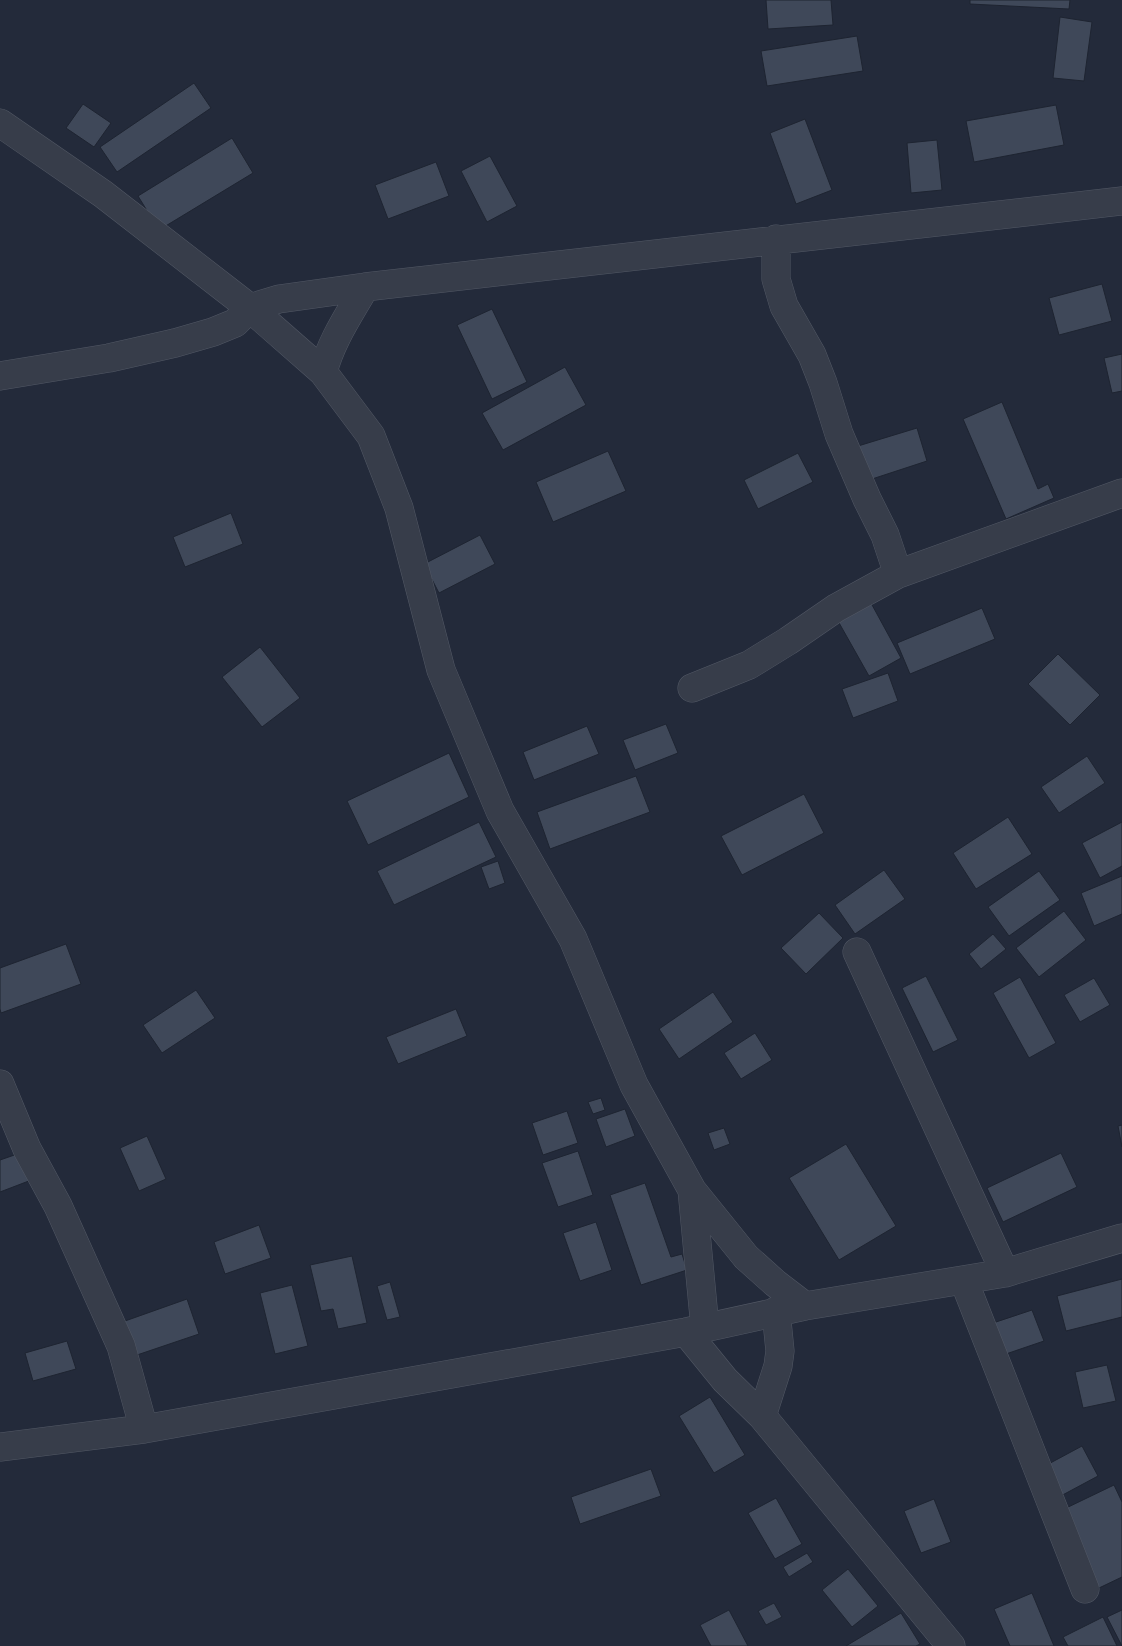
<svg xmlns="http://www.w3.org/2000/svg" width="1122" height="1646" font-family="'Public Sans',sans-serif">
<style>
.building{fill:#3f4859;stroke:#1e2431}
.lines{fill:none;stroke-linecap:round;stroke-linejoin:round}
.street-casing{stroke:#525865;stroke-width:29}
.street{stroke:#373d4a;stroke-width:28}
</style>
<rect width="100%" height="100%" fill="#232a3a"/>
<path class="building" d="M766,0H831L833,25L768,29Z
M970,0H1070L1069,9L970,4Z
M1060,17L1092,22L1084,81L1053,78Z
M857,36L863,71L767,86L761,51Z
M194,83L211,108L117,172L100,147Z
M83,104L111,123L94,147L66,128Z
M1056,105L1064,145L974,162L966,121Z
M805,119L832,190L796,204L770,133Z
M232,138L253,173L159,230L138,196Z
M937,140L942,190L911,193L907,143Z
M490,156L517,206L487,222L461,171Z
M436,162L449,196L388,219L375,185Z
M1102,284L1112,321L1059,335L1049,298Z
M492,309L527,382L492,399L457,325Z
M1122,354V391L1112,393L1104,358Z
M565,367L586,405L503,450L482,413Z
M1002,402L1038,489L1048,484L1054,498L1006,519L963,419Z
M917,428L927,461L869,480L858,446Z
M608,451L626,491L553,522L536,482Z
M798,453L813,482L758,509L744,480Z
M231,513L243,544L185,567L173,537Z
M480,535L495,564L439,593L424,564Z
M871,603L901,658L869,676L838,621Z
M982,608L995,639L910,674L897,643Z
M260,647L300,698L262,727L222,677Z
M1058,654L1100,695L1070,725L1028,684Z
M888,673L898,701L853,718L842,689Z
M666,724L678,753L635,770L623,740Z
M587,726L599,754L534,780L523,752Z
M449,753L469,797L368,845L347,801Z
M1087,756L1105,783L1059,813L1041,787Z
M636,776L650,812L550,849L537,812Z
M804,794L824,833L742,875L721,836Z
M1008,817L1032,854L976,889L953,853Z
M479,822L496,857L394,905L377,871Z
M1122,822V866L1100,878L1082,843Z
M498,861L505,883L489,889L481,867Z
M884,870L905,899L855,934L835,905Z
M1039,871L1060,900L1009,936L988,907Z
M1122,876V914L1094,926L1081,893Z
M1064,911L1086,940L1039,977L1016,948Z
M819,913L843,938L806,974L781,948Z
M993,934L1006,949L981,969L969,954Z
M66,944L81,984L1,1013L0,1009V968Z
M926,976L958,1040L933,1052L902,988Z
M1020,977L1056,1043L1029,1058L993,993Z
M1094,978L1110,1005L1080,1022L1064,995Z
M196,990L215,1018L162,1053L143,1025Z
M713,992L733,1022L679,1059L659,1029Z
M456,1009L467,1036L398,1064L386,1037Z
M755,1033L772,1060L741,1079L724,1053Z
M601,1098L605,1110L593,1114L588,1102Z
M625,1109L635,1136L606,1147L596,1119Z
M567,1111L578,1143L543,1155L532,1123Z
M1122,1125V1147L1118,1126Z
M724,1128L730,1144L714,1150L708,1133Z
M147,1136L166,1179L139,1191L120,1148Z
M846,1144L896,1226L839,1260L789,1178Z
M578,1151L593,1195L558,1207L542,1163Z
M23,1152L34,1179L0,1192V1160Z
M1061,1153L1077,1187L1003,1222L987,1188Z
M645,1183L671,1257L682,1254L687,1270L641,1285L610,1195Z
M596,1222L612,1270L580,1281L563,1233Z
M259,1225L271,1258L225,1274L214,1242Z
M352,1256L367,1323L338,1329L333,1309L321,1311L310,1265Z
M1122,1279V1317L1066,1331L1057,1296Z
M390,1282L400,1317L387,1320L377,1286Z
M292,1285L308,1346L275,1354L260,1293Z
M187,1299L199,1334L137,1355L125,1321Z
M1032,1310L1044,1341L1003,1355L993,1323Z
M67,1341L76,1369L33,1381L25,1353Z
M1107,1365L1116,1401L1083,1408L1075,1372Z
M710,1397L745,1455L714,1473L679,1416Z
M1082,1446L1098,1476L1057,1498L1041,1468Z
M651,1469L661,1496L580,1524L571,1497Z
M1114,1485L1122,1502V1577L1099,1588L1062,1510Z
M776,1498L802,1544L775,1559L748,1513Z
M934,1499L951,1542L921,1553L904,1511Z
M807,1553L813,1562L789,1577L783,1567Z
M848,1569L878,1606L852,1627L822,1590Z
M1032,1593L1054,1646H1010L994,1609Z
M774,1603L782,1617L766,1625L758,1611Z
M729,1610L748,1646H711L700,1625Z
M1122,1610V1646L1107,1617Z
M901,1613L920,1644L916,1646H846Z
M1103,1617L1117,1646H1068L1063,1637Z"/>
<g class="lines">
<g class="street-casing">
<path id="street" d="M0,123L103,194L250,308L323,372L371,436L399,508L441,670L500,811L573,939L634,1085L692,1190L705,1328
M776,239V279L784,306L812,355L823,383L839,434L867,499L885,535L898,574
M323,372C331,341 349,315 365,287
M0,376L109,358L175,343L213,332L235,323L250,308L279,299L365,287L1122,201
M692,688L749,665L788,641L836,608L898,574L1122,493
M857,952L1005,1273
M0,1084L27,1149L58,1206L121,1346L144,1429
M692,1190L746,1257L775,1283L805,1306
M964,1281L1085,1589
M686,1332L725,1380L762,1416L951,1646
M762,1416L778,1366L780,1351L776,1311
M0,1447L144,1429L686,1332L805,1306L1005,1273L1122,1238"/>
</g>
<use href="#street" class="street"/>
</g>
</svg>
